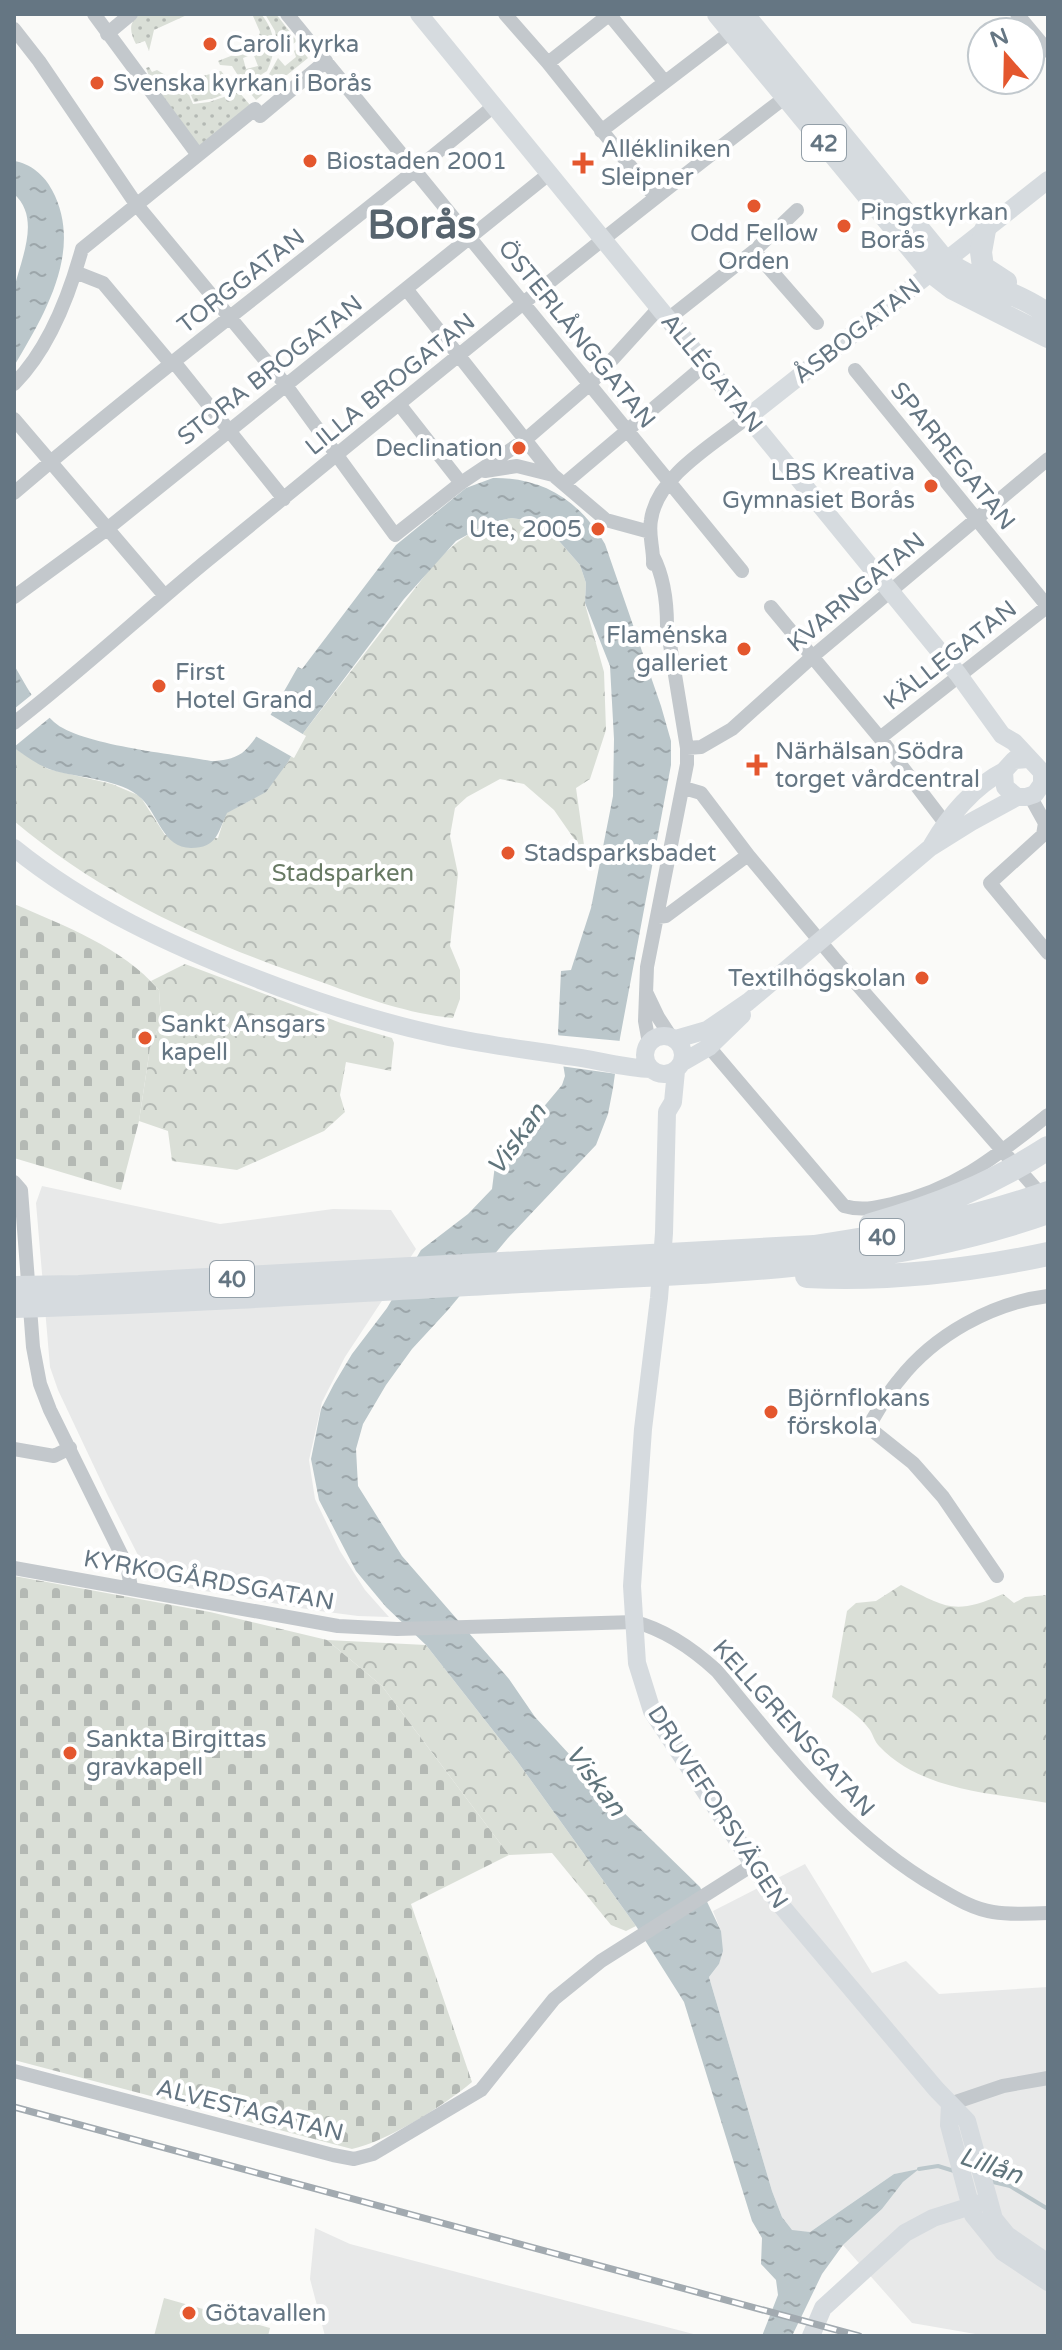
<svg xmlns="http://www.w3.org/2000/svg" width="1062" height="2350" font-family="'Varela Round',sans-serif">
<style>
.built{fill:#e8e9e9}
.grass{fill:url(#grass-dots)}
.forest{fill:url(#forest-crowns)}
.cemetery{fill:url(#cemetery-stones)}
.pitch{fill:#dadfd7}
.water{fill:url(#water-ripples)}
.pier{fill:#fafaf8}
.lines{fill:none;stroke-linecap:round;stroke-linejoin:round}
.stream{stroke:#bbc7cb;stroke-width:4}
.street{stroke:#c3c8cc;stroke-width:14}
.secondary{stroke:#d6dbdf;stroke-width:18}
.primary{stroke:#d6dbdf;stroke-width:22}
.highway{stroke:#d6dbdf;stroke-width:24}
.rail-casing{stroke:#a2aab0;stroke-width:7}
.rail{stroke:#fff;stroke-width:4;stroke-dasharray:12;stroke-linecap:butt}
.poi-dot{fill:#e4572e;stroke:#fff;stroke-width:3}
.labels{text-anchor:middle;stroke-width:8;stroke-linejoin:round;paint-order:stroke}
.shield{fill:#fff;stroke:#939fa8;stroke-width:2}
.shield-label{font-size:22px;font-weight:bold;fill:#657683}
.poi-label{font-size:24px;fill:#657683;stroke:#fff;text-anchor:start}
.street-label{font-size:24px;fill:#657683;stroke:#fff}
.park-label{font-size:24px;fill:#687a64;stroke:#fff}
.water-label{font-size:26px;font-style:italic;fill:#60757c;stroke:#fff}
.town-label{font-size:40px;font-weight:bold;fill:#57646e;stroke:#fff}
</style>
<defs>
<pattern id="grass-dots" width="8" height="8" patternUnits="userSpaceOnUse" patternTransform="scale(2)"><rect width="8" height="8" fill="#dadfd7"/><path d="M2 2h.1M6 6h.1" fill="none" stroke="#b4b9b4" stroke-width="1.8" stroke-linecap="round"/></pattern>
<pattern id="forest-crowns" width="20" height="18" patternUnits="userSpaceOnUse" patternTransform="scale(2)"><rect width="20" height="18" fill="#dadfd7"/><path d="M2 6a3 3 0 1 1 6 0M12 15a3 3 0 1 1 6 0" fill="none" stroke="#b4b9b4"/></pattern>
<pattern id="cemetery-stones" width="16" height="16" patternUnits="userSpaceOnUse" patternTransform="scale(2)"><rect width="16" height="16" fill="#dadfd7"/><path d="M2 7V4a2 2 0 0 1 4 0v3zM10 15v-3a2 2 0 0 1 4 0v3z" fill="#b4b9b4"/></pattern>
<pattern id="water-ripples" width="26" height="14" patternUnits="userSpaceOnUse" patternTransform="scale(2)"><rect width="26" height="14" fill="#bbc7cb"/><path d="M2 4q2-2 4 0t4 0M15 11q2-2 4 0t4 0" fill="none" stroke="#9ca6aa"/></pattern>
</defs>
<rect width="100%" height="100%" fill="#fafaf8"/>
<path class="built" d="M42,1186L220,1224L333,1209L391,1210L416,1249L345,1357L322,1402L309,1460L315,1499L340,1551L365,1590L389,1617L358,1616L312,1610L176,1586L155,1577L144,1567L108,1496L58,1390L50,1367L36,1203Z
M805,1864L872,1973L906,1961L939,1994L1048,1987V2336H987L912,2323L843,2245L882,2209L903,2182L917,2170L894,2174L810,2232L792,2231L782,2217L772,2191L709,1977L719,1964L721,1931L713,1911Z
M315,2228L350,2244L701,2336H325L310,2279Z"/>
<path class="grass" d="M139,14H189L154,30L149,51L145,41L136,44C130,32 128,24 139,14Z
M247,14H261C276,32 277,50 267,71L244,85L232,66L220,65L218,61L246,50L248,56L243,58L246,69L258,66L251,48H255L260,32L253,16Z
M265,14H276L297,41L289,47L288,42L278,48L275,31Z
M299,47L308,58L256,100L246,88L268,76L278,58L285,66L296,57L294,51Z
M149,67L152,72L157,70L172,79L183,81L193,104L209,102L239,92L250,105L199,146L155,92L146,68Z
M221,71L236,89L215,98L194,102L185,81Z"/>
<path class="forest" d="M511,518L533,521L552,533L580,565L586,583L585,604L604,672L606,730L590,779L576,788L584,845L579,846L554,810L524,784L500,779L467,797L455,808L450,836L458,874L450,946L460,970V999L453,1018C409,1014 365,998 324,983C212,945 105,898 14,821V748L48,769L112,784L140,796L165,835L218,838L226,813L251,800L288,762L304,732L433,565C458,539 476,526 511,518Z
M185,964L341,1023L392,1038L394,1043L391,1071L346,1062L340,1095L345,1112L324,1131L237,1170L172,1161L168,1131L139,1121L150,1048L161,1021L159,990L151,981Z
M901,1585C946,1607 953,1616 1003,1594L1014,1603L1025,1597L1048,1595V1803C992,1793 921,1791 879,1746C875,1742 873,1735 870,1730C860,1716 845,1707 832,1697L847,1611L856,1603L876,1601Z
M327,1640L426,1645L517,1761L636,1926L626,1931L611,1925L552,1853L509,1855L382,1686Z"/>
<path class="cemetery" d="M14,904C65,926 122,947 159,990L161,1021L150,1048L139,1121L121,1190L14,1158Z
M14,1576L210,1612L327,1640L382,1686L509,1855L411,1904L472,2082C445,2105 386,2142 352,2149L14,2060Z"/>
<path class="pitch" d="M164,2298L270,2328L268,2336H154Z"/>
<path class="water" d="M14,161C30,163 45,176 52,190C84,249 45,314 14,366C14,342 10,313 14,290C20,260 42,219 14,194Z
M493,478C543,477 580,501 605,544L661,706L671,741V765L620,1038L613,1088L608,1114L596,1145L508,1238L448,1310L412,1349L386,1385L363,1424L356,1449L358,1486L402,1556L509,1679L535,1717L616,1805L700,1887L721,1931L723,1951L719,1964L709,1977L772,2191L782,2217L792,2230L810,2232L894,2174L919,2169L903,2182L882,2209L843,2245L822,2274L792,2336H762L778,2295L776,2280L761,2264L762,2238L752,2221L684,2002L636,1926L517,1761L426,1645L386,1607L356,1571L319,1500L311,1459L321,1409L334,1384L352,1354L387,1308L421,1250L468,1214L492,1189L496,1157L531,1122L562,1085L565,1076L558,1033L561,971L571,970L591,908L613,796L614,739L610,666L585,603L586,583L580,565L552,533L533,521L511,518L489,523L456,541L404,599L304,732L288,762L266,792L227,813C218,832 217,848 191,848C163,848 158,814 141,798C122,779 77,778 52,770C39,766 26,756 14,748V665C25,684 37,707 54,722C79,745 175,754 211,761C222,761 233,759 242,753C261,737 284,690 298,667L302,669L396,545L466,488Z"/>
<path class="pier" d="M35,692L53,715L14,747V709Z
M266,712L306,736L294,758L252,734Z
M555,1035L621,1041L617,1074L560,1066Z"/>
<g class="lines">
<path class="stream" d="M919,2169L938,2166L954,2171
M989,2181L1010,2186L1048,2209"/>
<path class="street" d="M94,14L198,155
M287,14L742,571
M505,14L548,63L655,197
M609,14L664,81
M1017,14L1048,51
M14,29L39,61L136,204L285,384L395,535L461,483L525,440L590,384L659,308
M107,34L131,14
M548,63L610,14
M601,131L732,31
M754,251L817,323
M75,272L103,283L171,364
M407,290L553,475
M668,319L754,251L797,210
M174,362L284,499
M855,370L1048,607
M14,384C49,349 69,296 82,249L255,109L260,116L326,61
M399,404L461,483
M14,419L165,596
M485,471L517,466L553,475L606,520L650,532
M565,483L706,364
M14,493C170,359 337,237 495,105
M653,564C654,549 648,535 651,520C657,475 716,443 749,416
M14,597L107,529L550,173
M771,607L880,738L945,823
M14,723C80,672 140,616 204,563C398,405 591,245 791,93
M880,738L1048,606
M687,748L701,747L732,729L812,657L1048,459
M684,788L701,793L748,855L834,958L1043,1197
M1030,796L1045,823L1043,835L990,883L1048,953
M658,917L666,916L748,855
M647,994L658,1017L671,1037
M649,1043L645,1021L647,967L687,764V748L667,626C667,603 664,577 653,556
M709,1047L844,1206C861,1211 875,1208 892,1204C959,1188 996,1156 1048,1115
M14,1182L21,1190L33,1347L40,1384L50,1410L127,1566L131,1587
M14,1449L54,1456L70,1448
M14,1568L338,1626L397,1629L635,1622C666,1630 694,1650 717,1671C784,1752 846,1835 938,1888C955,1898 973,1909 993,1912C1012,1915 1030,1914 1048,1913
M997,1576L943,1497L913,1463L868,1427C878,1411 887,1394 899,1380C934,1335 992,1303 1048,1296
M14,2071L333,2155L354,2159L373,2154L481,2090L554,1999L601,1961L754,1864
M950,2104L1003,2086L1048,2078"/>
<path class="secondary" d="M419,14L958,674L1002,735L1014,742L1042,772V784L1035,794L1026,797H1017L1005,787L1004,771L1014,760L1028,759
M749,416L1048,180
M932,845C949,816 974,786 1004,771
M14,848C87,907 172,946 260,980C317,1002 375,1021 435,1034C478,1044 523,1049 567,1056C595,1059 623,1068 651,1069
M645 1055a19 19 0 1 1 38 0a19 19 0 1 1-38 0Z
M676,1039L707,1030L748,1002L931,847L971,822L1017,797
M683,1062L709,1047L742,1015
M676,1071L673,1102L667,1112L664,1233L659,1298L643,1429L632,1586L637,1663L652,1711L779,1903L936,2089L967,2121L994,2219L1007,2235L1048,2263
M950,2104L949,2125L973,2215L1003,2252L1048,2282
M811,2336L823,2308L905,2233L933,2218L987,2201"/>
<path class="primary" d="M718,14L931,272L953,289L1048,337
M743,14L945,261C977,284 1016,291 1048,314
M985,230L981,252L983,267L1006,282"/>
<path class="highway" d="M871,1225C938,1206 988,1186 1048,1148
M807,1276C888,1280 969,1271 1048,1254
M14,1288L79,1287L814,1247C894,1235 971,1220 1048,1193
M14,1306C189,1301 365,1290 540,1280C713,1271 883,1270 1048,1212"/>
<g class="rail-casing">
<path id="rail" d="M14,2107L859,2336"/>
</g>
<use href="#rail" class="rail"/>
</g>
<g class="poi-dot">
<circle cx="210" cy="44" r="8"/>
<circle cx="97" cy="83" r="8"/>
<circle cx="310" cy="161" r="8"/>
<path d="M579 151h8v8h8v8h-8v8h-8v-8h-8v-8h8z"/>
<circle cx="754" cy="206" r="8"/>
<circle cx="844" cy="226" r="8"/>
<circle cx="519" cy="448" r="8"/>
<circle cx="931" cy="486" r="8"/>
<circle cx="598" cy="529" r="8"/>
<circle cx="744" cy="649" r="8"/>
<circle cx="159" cy="686" r="8"/>
<path d="M753 753h8v8h8v8h-8v8h-8v-8h-8v-8h8z"/>
<circle cx="508" cy="853" r="8"/>
<circle cx="922" cy="978" r="8"/>
<circle cx="145" cy="1038" r="8"/>
<circle cx="771" cy="1412" r="8"/>
<circle cx="70" cy="1753" r="8"/>
<circle cx="189" cy="2313" r="8"/>
</g>
<g class="labels">
<g class="shield">
<rect x="802" y="125" width="44" height="36" rx="6"/>
<rect x="860" y="1219" width="44" height="36" rx="6"/>
<rect x="210" y="1261" width="44" height="36" rx="6"/>
</g>
<g class="shield-label">
<text x="824" y="151">42</text>
<text x="882" y="1245">40</text>
<text x="232" y="1287">40</text>
</g>
<g class="poi-label">
<text x="226" y="52">Caroli kyrka</text>
<text x="113" y="91">Svenska kyrkan i Borås</text>
<text x="601" y="157">Allékliniken<tspan x="601" dy="28">Sleipner</tspan></text>
<text x="326" y="169">Biostaden 2001</text>
<text x="860" y="220">Pingstkyrkan<tspan x="860" dy="28">Borås</tspan></text>
<text x="754" y="241" text-anchor="middle">Odd Fellow<tspan x="754" dy="28">Orden</tspan></text>
<text x="503" y="456" text-anchor="end">Declination</text>
<text x="915" y="480" text-anchor="end">LBS Kreativa<tspan x="915" dy="28">Gymnasiet Borås</tspan></text>
<text x="582" y="537" text-anchor="end">Ute, 2005</text>
<text x="728" y="643" text-anchor="end">Flaménska<tspan x="728" dy="28">galleriet</tspan></text>
<text x="175" y="680">First<tspan x="175" dy="28">Hotel Grand</tspan></text>
<text x="775" y="759">Närhälsan Södra<tspan x="775" dy="28">torget vårdcentral</tspan></text>
<text x="524" y="861">Stadsparksbadet</text>
<text x="906" y="986" text-anchor="end">Textilhögskolan</text>
<text x="161" y="1032">Sankt Ansgars<tspan x="161" dy="28">kapell</tspan></text>
<text x="787" y="1406">Björnflokans<tspan x="787" dy="28">förskola</tspan></text>
<text x="86" y="1747">Sankta Birgittas<tspan x="86" dy="28">gravkapell</tspan></text>
<text x="205" y="2321">Götavallen</text>
</g>
<g class="street-label">
<text transform="translate(241 281) rotate(-38)" y="8">TORGGATAN</text>
<text transform="translate(857 331) rotate(-38)" y="8">ÅSBOGATAN</text>
<text transform="translate(577 334) rotate(51)" y="8">ÖSTERLÅNGGATAN</text>
<text transform="translate(270 370) rotate(-38)" y="8">STORA BROGATAN</text>
<text transform="translate(712 373) rotate(51)" y="8">ALLÉGATAN</text>
<text transform="translate(390 384) rotate(-39)" y="8">LILLA BROGATAN</text>
<text transform="translate(953 456) rotate(51)" y="8">SPARREGATAN</text>
<text transform="translate(856 592) rotate(-40)" y="8">KVARNGATAN</text>
<text transform="translate(950 655) rotate(-38)" y="8">KÄLLEGATAN</text>
<text transform="translate(209 1580) rotate(10)" y="8">KYRKOGÅRDSGATAN</text>
<text transform="translate(794 1728) rotate(48)" y="8">KELLGRENSGATAN</text>
<text transform="translate(718 1807) rotate(57)" y="8">DRUVEFORSVÄGEN</text>
<text transform="translate(250 2110) rotate(14)" y="8">ALVESTAGATAN</text>
</g>
<g class="park-label">
<text x="343" y="881">Stadsparken</text>
</g>
<g class="water-label">
<text transform="translate(516 1139) rotate(-54)" y="9">Viskan</text>
<text transform="translate(596 1780) rotate(53)" y="9">Viskan</text>
<text transform="translate(991 2165) rotate(19)" y="9">Lillån</text>
</g>
<g class="town-label">
<text x="422" y="238">Borås</text>
</g>
</g>
<rect width="1062" height="2350" fill="none" stroke="#657683" stroke-width="32"/>
<g transform="translate(1006 56) rotate(340)"><circle r="38" fill="#ffffff" stroke="#c1c8cd" stroke-width="2"/>
<path d="M0-6L14 30L0 20L-14 30Z" fill="#e4572e"/>
<text y="-12" font-size="22" font-weight="bold" text-anchor="middle" fill="#657683">N</text>
</g>
</svg>
